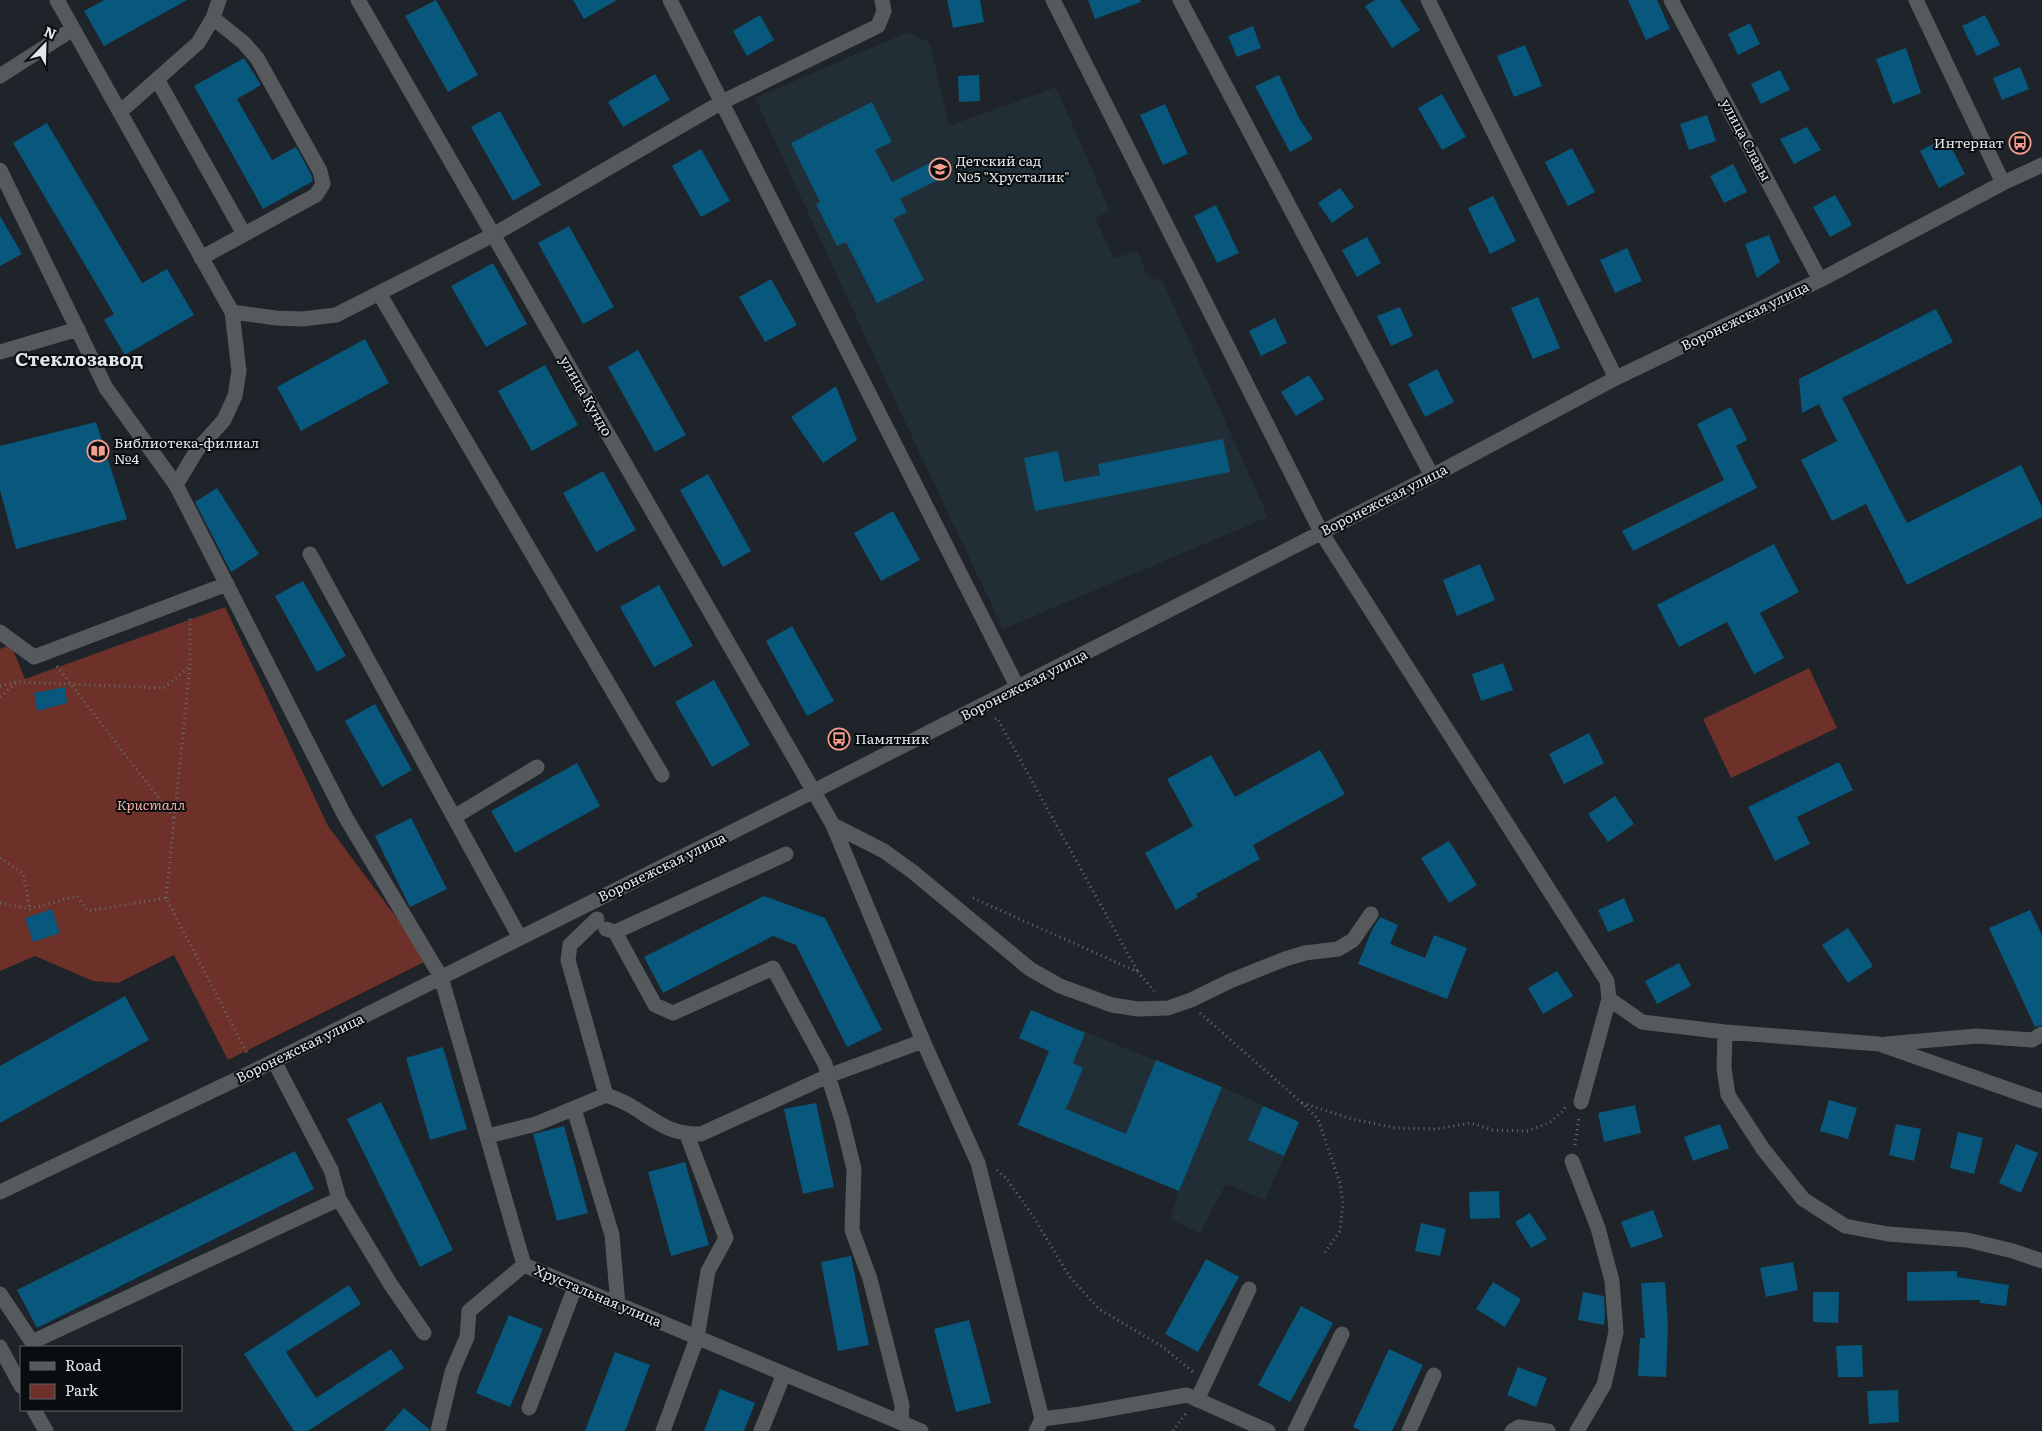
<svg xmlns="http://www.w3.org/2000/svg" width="2042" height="1431" font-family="Literata,serif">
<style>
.built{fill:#222e36}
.green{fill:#6e3129}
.building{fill:#08577d}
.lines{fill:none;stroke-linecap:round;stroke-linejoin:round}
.path{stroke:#676d71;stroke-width:3;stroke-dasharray:1 4;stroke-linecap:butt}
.minor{stroke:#575a5c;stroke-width:15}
.labels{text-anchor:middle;stroke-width:4;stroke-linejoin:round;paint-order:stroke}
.street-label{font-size:14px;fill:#e1e6e8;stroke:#0a0d0f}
.poi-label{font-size:14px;fill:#e1e6e8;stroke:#0a0d0f;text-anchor:start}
.park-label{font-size:14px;font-style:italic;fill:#f4aca1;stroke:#0a0d0f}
.district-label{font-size:19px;font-weight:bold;fill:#e1e6e8;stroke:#0a0d0f}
</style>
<rect width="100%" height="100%" fill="#1e2429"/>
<path class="built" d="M908,32L930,43L949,126L1056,87L1110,211L1095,218L1114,258L1138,251L1147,276L1163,282L1268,517L1003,629L881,371L755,98Z
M1031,1010L1222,1087L1299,1122L1265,1200L1226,1184L1200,1233L1170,1219L1179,1191L1018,1125L1049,1051L1019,1038Z"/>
<path class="green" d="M225,607L328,826L428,960L228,1060L174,955L118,983L93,981L35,956L0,971V649L11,645L25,679Z
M1809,668L1837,728L1731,778L1703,719Z"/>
<path class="building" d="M104,0H187L104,46L84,11Z
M436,0L478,75L448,92L405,16Z
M573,0H617L584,19Z
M947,0H980L984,22L953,28Z
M1088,0H1140L1141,2L1095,19Z
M1375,0H1400L1420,30L1392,48L1365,6Z
M1628,0H1657L1670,29L1646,40Z
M760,15L774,40L747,56L733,31Z
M1985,15L2000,45L1977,56L1962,26Z
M1750,23L1760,44L1738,55L1728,34Z
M1253,26L1261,48L1237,57L1228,36Z
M1525,45L1542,86L1514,97L1497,56Z
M1906,48L1921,93L1893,104L1876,59Z
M244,58L261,85L237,99L272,160L296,147L311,174L313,181L263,209L194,86Z
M2020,67L2029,89L2002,100L1993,78Z
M1780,70L1790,90L1761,104L1751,84Z
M655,74L670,100L623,127L608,102Z
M979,75L980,101L959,102L958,76Z
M1279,75L1299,118L1313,139L1290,152L1255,86Z
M1442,94L1466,137L1442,150L1418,108Z
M872,102L892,142L875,150L892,182L939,158L948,175L900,199L907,212L893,219L924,280L877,303L846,242L837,246L816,204L820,202L791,143Z
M1165,104L1188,154L1163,165L1140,115Z
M500,111L541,185L513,201L471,127Z
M1707,115L1716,141L1689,150L1680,124Z
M47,123L142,283L167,269L194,315L125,355L104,320L114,314L13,143Z
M1807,127L1821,150L1794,164L1780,139Z
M1946,137L1965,174L1939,188L1920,151Z
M1572,148L1595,192L1568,206L1545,162Z
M701,149L730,201L701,217L672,166Z
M1733,164L1747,192L1724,203L1710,176Z
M1340,188L1354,207L1332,223L1318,203Z
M1835,195L1852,225L1830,237L1813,207Z
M1493,196L1516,241L1490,254L1468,208Z
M1216,205L1239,253L1217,263L1194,216Z
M0,216L22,254L0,266Z
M569,226L614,307L583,324L538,243Z
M1769,235L1780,262L1757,278L1745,244Z
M1367,237L1381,263L1357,277L1342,250Z
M1627,248L1642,281L1615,293L1600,260Z
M493,263L527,324L486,347L451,286Z
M771,279L797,325L765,342L739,297Z
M1538,297L1560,348L1533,359L1511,308Z
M1400,307L1413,336L1391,346L1377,316Z
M1936,309L1953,342L1842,398L1907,523L2021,465L2042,507V517L1907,585L1866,504L1832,521L1801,460L1837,441L1819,404L1802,413L1799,379Z
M1275,318L1287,343L1261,356L1249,331Z
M365,339L389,383L301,431L277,387Z
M638,350L686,435L655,452L608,367Z
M545,365L578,425L532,451L498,391Z
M1437,369L1454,402L1425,417L1408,384Z
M1309,375L1324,399L1296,416L1281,392Z
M836,386L857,440L823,463L791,417Z
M1731,407L1747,440L1736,446L1757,488L1633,551L1622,531L1724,480L1697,424Z
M96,422L127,519L16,549L0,490V446Z
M1223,439L1230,472L1035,511L1024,458L1058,451L1064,482L1100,475L1098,464Z
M603,471L636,530L596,552L563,493Z
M708,474L751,551L723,567L680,490Z
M217,488L259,554L231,572L195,502Z
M893,511L920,560L881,581L854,533Z
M1774,544L1799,592L1760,613L1784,658L1754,674L1727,622L1679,647L1657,605Z
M1480,564L1495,600L1457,616L1443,580Z
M303,581L346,656L317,672L275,596Z
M659,585L693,646L654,667L620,607Z
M792,626L834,701L807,716L766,641Z
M1503,663L1513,690L1481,701L1472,674Z
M714,680L750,745L712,767L675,702Z
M65,687L67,703L37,711L34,693Z
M375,704L412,770L382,787L345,721Z
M1589,733L1604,763L1564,784L1549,754Z
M1320,750L1345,794L1253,845L1260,859L1196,894L1198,897L1176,910L1145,853L1193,826L1167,779L1211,755L1235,797Z
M1839,762L1853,790L1797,817L1810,844L1775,861L1748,807Z
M577,763L600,806L515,853L491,811Z
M1615,796L1634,824L1608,842L1588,814Z
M411,818L447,889L410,907L375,836Z
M1449,841L1477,885L1449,903L1421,858Z
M764,896L825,918L882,1030L847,1047L796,945L773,936L663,993L644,957Z
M1624,898L1634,921L1608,932L1598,910Z
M52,909L60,933L33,942L25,918Z
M2030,910L2042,935V1025L2035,1027L1989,928Z
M1380,917L1398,925L1390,944L1425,958L1434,935L1467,948L1447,999L1358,964L1372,930Z
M1848,928L1873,966L1848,983L1822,945Z
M1679,963L1691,986L1657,1004L1645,981Z
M1557,971L1573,996L1543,1014L1528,988Z
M125,996L149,1040L0,1123V1066Z
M1031,1010L1085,1033L1073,1063L1083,1068L1066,1109L1126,1134L1156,1060L1222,1087L1179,1191L1018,1125L1049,1051L1019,1038Z
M443,1047L467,1129L430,1140L406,1058Z
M1829,1100L1857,1108L1848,1139L1820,1131Z
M381,1102L453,1250L420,1267L347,1119Z
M816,1103L834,1187L803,1194L784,1109Z
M1635,1105L1641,1133L1604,1142L1598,1113Z
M1263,1106L1299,1122L1284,1156L1248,1140Z
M1720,1124L1729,1148L1693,1161L1684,1137Z
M1896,1124L1921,1129L1914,1161L1889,1155Z
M564,1126L588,1213L557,1221L533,1134Z
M1958,1132L1983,1138L1974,1174L1950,1168Z
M2016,1144L2038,1153L2021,1193L1999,1183Z
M295,1151L314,1189L37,1328L17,1290Z
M685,1162L709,1245L671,1256L648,1172Z
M1499,1191L1500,1218L1470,1219L1469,1192Z
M1653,1210L1663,1237L1631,1248L1621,1222Z
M1530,1213L1547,1239L1531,1248L1515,1222Z
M1421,1223L1446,1229L1440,1256L1415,1251Z
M851,1256L869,1345L838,1351L821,1262Z
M1206,1259L1239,1277L1198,1352L1165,1334Z
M1793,1262L1798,1290L1766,1297L1760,1268Z
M1957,1271V1277L2009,1285L2006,1306L1980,1303V1300L1907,1301V1272Z
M1493,1282L1521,1299L1505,1327L1476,1309Z
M1665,1282L1668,1324L1666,1377L1638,1376L1640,1338H1645L1641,1283Z
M349,1285L361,1304L286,1352L316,1398L391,1349L404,1368L308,1431H294L244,1354Z
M1583,1292L1604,1296L1605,1316L1604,1325L1578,1320Z
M1813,1292H1839L1838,1323L1813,1322Z
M1301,1306L1333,1323L1290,1402L1258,1385Z
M509,1315L543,1329L510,1407L476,1393Z
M969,1320L991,1403L956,1412L934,1329Z
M1862,1345L1863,1377H1838L1836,1346Z
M1389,1349L1423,1365L1392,1431H1362L1353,1427Z
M615,1352L650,1365L625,1431H585Z
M1518,1367L1547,1378L1536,1407L1507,1395Z
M720,1389L755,1403L744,1431H704Z
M1898,1390L1899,1422L1869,1424L1867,1391Z
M404,1408L429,1429V1431H384Z"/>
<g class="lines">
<path class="path" d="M57,666L174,818
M0,686L16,682
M0,697L17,682L164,688L190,666V616
M995,719L997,718L1138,972
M0,858L23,873L30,909
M166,898L190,667
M973,898L1138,972L1154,991
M0,903L30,909L77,896L88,911L166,898L248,1055
M1200,1013L1302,1103L1318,1119L1340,1183L1343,1203L1340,1231L1323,1255
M1302,1103L1352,1119L1395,1128L1437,1129L1471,1123L1493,1130L1527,1131L1549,1123L1564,1110L1565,1107
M1575,1145L1579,1117
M997,1170L1006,1178L1033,1216L1069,1276L1099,1309L1163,1347L1193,1372
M1173,1431L1186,1413"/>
<path class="minor" d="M57,0L232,312L276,318L302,319L336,315L493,235L722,102L878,26L884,11L882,0
M358,0L833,825L923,1041L978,1163L1042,1419L1036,1431
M670,0L1018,688
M1053,0L1321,532L1607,981L1609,999L1581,1102
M1180,0L1432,476
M1428,0L1616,378
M1671,0L1820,280
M1916,0L2003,183
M0,76L73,29
M157,79L244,234
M120,112L198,43L213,18L219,0
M0,170L106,388L176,485
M201,258L316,195L323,184L320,171L257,58L244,43L213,18
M379,293L662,775
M232,312L239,371L235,396L224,420L197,450L176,485L346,818L441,977L524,1265L921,1431
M0,352L78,329
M310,554L520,938
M0,632L34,657L227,584
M454,817L537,767
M833,825L884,851L913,872L1030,969L1060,986L1112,1005L1138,1009L1168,1008L1191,1000L1230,981L1285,959L1305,953L1338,949L1353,940L1371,914
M597,919L570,945L568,960L606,1095C614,1098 623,1101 631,1106C656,1121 670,1135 701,1134L828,1076L825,1064L773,968L673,1013L655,1005L615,932
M606,929L615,932L786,854
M1609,999L1642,1022L1725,1032L1879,1044L2042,1101
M1725,1032L1724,1068L1728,1095L1763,1149L1803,1199L1845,1226L1888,1234L1967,1240L2013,1251L2042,1261
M1886,1044L1977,1036L2032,1040L2042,1034
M274,1061L331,1170L339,1199
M574,1109L612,1235L618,1305
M488,1136L536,1124L606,1095
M1572,1161L1598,1228L1612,1281L1616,1332L1604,1385L1577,1431
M0,1192L256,1070L814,791L1432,476L1616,378L1820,280L2003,183L2042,165
M0,1294L32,1342L339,1199L391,1285L424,1333
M0,1347L21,1386
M1197,1400L1249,1289
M529,1408L575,1287
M34,1410L46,1431
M1042,1419L1081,1414L1187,1395L1268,1431
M901,1423L902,1405L870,1279L852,1230L854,1169L842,1120L828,1076L923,1041
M438,1431L452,1372L467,1337L469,1311L524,1265
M663,1431L697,1338L708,1271L726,1238L687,1135
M761,1431L784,1374
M1295,1431L1342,1334
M1409,1431L1434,1375
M1512,1431L1519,1427L1548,1431"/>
</g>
<defs>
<g id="bus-ring" transform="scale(1.125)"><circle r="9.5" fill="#0a0d0f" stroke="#f59d8f" stroke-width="1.5"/><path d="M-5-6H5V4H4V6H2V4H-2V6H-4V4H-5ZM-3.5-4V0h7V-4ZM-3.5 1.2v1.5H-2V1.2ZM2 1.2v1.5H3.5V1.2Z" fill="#f59d8f"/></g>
<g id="school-ring" transform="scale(1.125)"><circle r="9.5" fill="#0a0d0f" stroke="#f59d8f" stroke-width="1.5"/><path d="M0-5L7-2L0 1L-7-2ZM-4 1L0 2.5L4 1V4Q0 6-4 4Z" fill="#f59d8f"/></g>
<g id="library-ring" transform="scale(1.125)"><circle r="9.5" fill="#0a0d0f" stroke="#f59d8f" stroke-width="1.5"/><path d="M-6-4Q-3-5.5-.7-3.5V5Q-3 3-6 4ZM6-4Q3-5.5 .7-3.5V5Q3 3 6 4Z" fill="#f59d8f"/></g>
</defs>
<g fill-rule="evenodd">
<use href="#bus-ring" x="2020" y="143"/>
<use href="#school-ring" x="940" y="169"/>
<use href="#library-ring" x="98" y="451"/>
<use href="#bus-ring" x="839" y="739"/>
</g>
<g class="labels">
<g class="street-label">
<text transform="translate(1746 140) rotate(62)" y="5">улица Славы</text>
<text transform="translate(1745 316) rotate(-26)" y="5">Воронежская улица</text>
<text transform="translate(586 396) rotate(60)" y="5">улица Кундо</text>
<text transform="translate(1384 500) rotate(-27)" y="5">Воронежская улица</text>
<text transform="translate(1024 685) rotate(-27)" y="5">Воронежская улица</text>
<text transform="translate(662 867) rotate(-26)" y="5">Воронежская улица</text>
<text transform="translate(300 1048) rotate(-26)" y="5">Воронежская улица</text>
<text transform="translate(598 1296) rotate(23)" y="5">Хрустальная улица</text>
</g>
<g class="poi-label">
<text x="2004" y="148" text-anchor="end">Интернат</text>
<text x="956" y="166">Детский сад<tspan x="956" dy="16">№5 "Хрусталик"</tspan></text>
<text x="114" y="448">Библиотека-филиал<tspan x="114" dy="16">№4</tspan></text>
<text x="855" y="744">Памятник</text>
</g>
<g class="park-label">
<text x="151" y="810">Кристалл</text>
</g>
<g class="district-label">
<text x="79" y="366">Стеклозавод</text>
</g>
</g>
<rect x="20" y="1346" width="162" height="65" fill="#0a0d0f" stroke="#606466"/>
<rect x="30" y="1362" width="25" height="8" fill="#575a5c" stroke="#606466"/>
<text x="65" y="1371" font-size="15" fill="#e1e6e8">Road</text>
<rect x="30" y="1384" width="25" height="15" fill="#6e3129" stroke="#606466"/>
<text x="65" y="1396" font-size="15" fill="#e1e6e8">Park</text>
<g transform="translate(45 45) rotate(23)" stroke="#0a0d0f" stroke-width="4" paint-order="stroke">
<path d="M0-4L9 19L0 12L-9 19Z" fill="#e1e6e8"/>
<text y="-8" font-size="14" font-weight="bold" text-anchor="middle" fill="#e1e6e8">N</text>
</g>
</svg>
